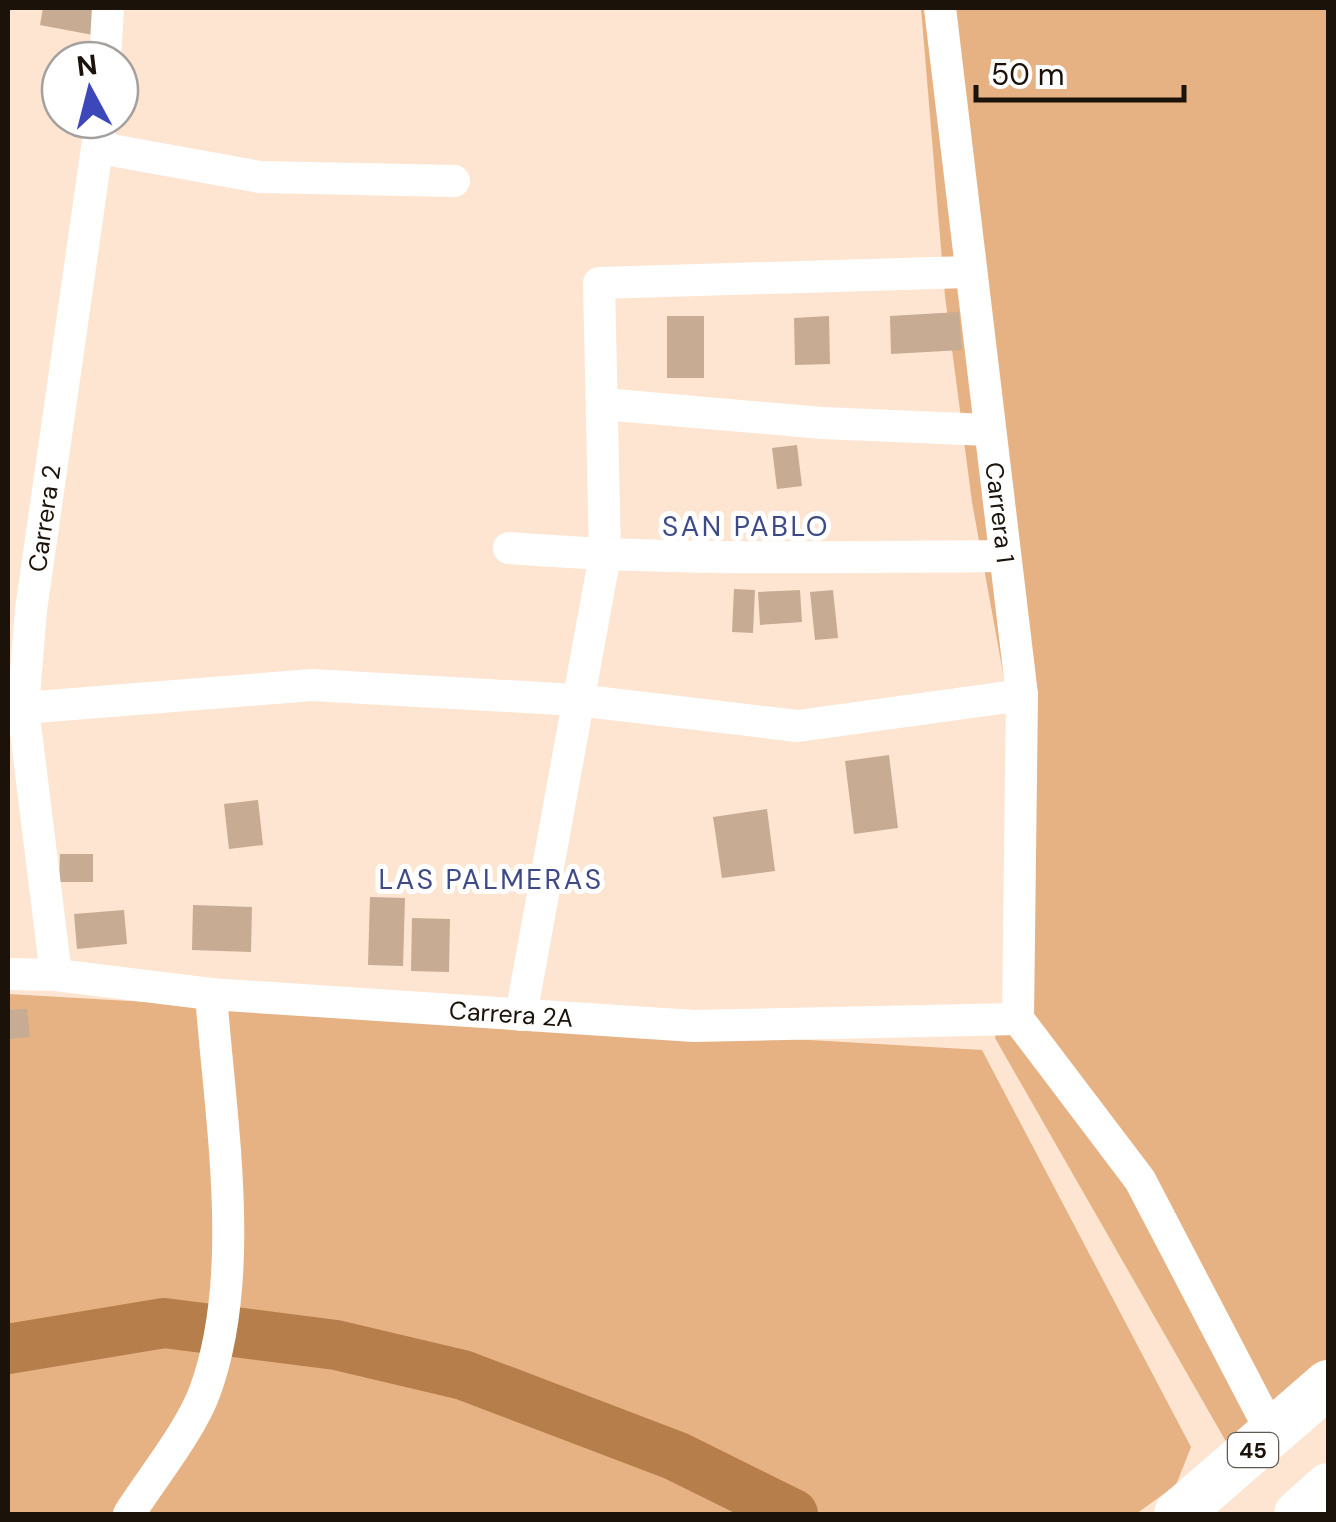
<svg xmlns="http://www.w3.org/2000/svg" width="1336" height="1522" font-family="'DM Sans',sans-serif">
<style>
.green{fill:#e6b283}
.lines{fill:none;stroke-linecap:round;stroke-linejoin:round}
.river{stroke:#b67e4a;stroke-width:50}
.building{fill:#c7ab92}
.minor{stroke:#fff;stroke-width:32}
.highway{stroke:#fff;stroke-width:48}
.labels{text-anchor:middle;stroke-width:10;stroke-linejoin:round;paint-order:stroke}
.shield{fill:#fff;stroke:#5f5953;stroke-width:2.5}
.shield-label{font-size:22px;font-weight:bold;fill:#1b1209}
.street-label{font-size:25px;fill:#1b1209;stroke:#fff}
.neighbourhood-label{font-size:28px;letter-spacing:2.5px;fill:#3e4a86;stroke:#fff}
</style>
<rect width="100%" height="100%" fill="#fde5d1"/>
<path class="green" d="M921,8H1328V1369L1232,1452L995,1038L1035,849L972,502L945,296Z
M8,994L982,1050L1191,1447L1176,1485L1136,1514H8Z"/>
<g class="lines">
<path class="river" d="M8,1349L164,1323L336,1345L463,1375L676,1456L793,1514"/>
</g>
<path class="building" d="M43,8H98L93,35L40,25Z
M959,312L962,350L891,354L890,316Z
M667,316H704V378H667Z
M829,316L830,364L795,365L794,318Z
M797,445L802,486L777,489L772,448Z
M734,589L755,590L753,633L732,632Z
M800,590L802,622L760,625L758,592Z
M833,590L838,638L815,640L810,592Z
M889,755L898,828L854,834L845,761Z
M258,800L263,845L229,849L224,804Z
M767,809L775,871L722,878L713,817Z
M60,854H93V882H59Z
M370,897L405,898L403,966L368,965Z
M193,905L252,907L251,952L192,950Z
M124,910L127,944L77,949L74,914Z
M412,918L450,919L449,972L411,971Z
M27,1009L30,1037L8,1039V1010Z"/>
<g class="lines">
<g class="minor">
<path id="s1" d="M940,8L1022,695L1018,1019"/>
<path d="M105,60L108,8"/>
<path d="M100,148L260,177L454,181"/>
<path d="M603,404L822,423L989,430"/>
<path d="M509,548C674,561 839,557 1004,556"/>
<path d="M23,708L312,685L577,700L798,726L1022,695"/>
<path id="s2" d="M8,974L56,975L211,994L694,1026L1018,1019"/>
<path id="s3" d="M56,975L23,708L31,610L101,120"/>
<path d="M521,1015L605,555L599,283L968,272"/>
<path d="M1018,1019L1140,1180L1272,1433"/>
<path d="M129,1514C152,1478 191,1430 205,1391C248,1273 220,1118 211,994"/>
</g>
<path class="highway" d="M1178,1514L1328,1384
M1298,1514L1328,1487"/>
</g>
<g class="labels">
<rect class="shield" x="1228" y="1433" width="50" height="34" rx="8"/>
<g class="shield-label">
<text x="1253" y="1458">45</text>
</g>
<g class="street-label">
<text dy="9" stroke="none"><textPath href="#s1" startOffset="508">Carrera 1</textPath></text>
<text dy="9" stroke="none"><textPath href="#s3" startOffset="460">Carrera 2</textPath></text>
<text dy="9" stroke="none"><textPath href="#s2" startOffset="505">Carrera 2A</textPath></text>
</g>
<g class="neighbourhood-label">
<text x="746" y="536">SAN PABLO</text>
<text x="491" y="889">LAS PALMERAS</text>
</g>
</g>
<rect width="1336" height="1522" fill="none" stroke="#1b1209" stroke-width="20"/>
<g transform="translate(90 90) rotate(353)"><circle r="48" fill="#ffffff" stroke="#a4a09d" stroke-width="2.5"/>
<path d="M0-8L18 38L0 25L-18 38Z" fill="#3c47ba"/>
<text y="-15" font-size="28" font-weight="bold" text-anchor="middle" fill="#1b1209">N</text>
</g>
<path d="M976 85v15h208v-15" fill="none" stroke="#1b1209" stroke-width="5"/>
<text x="991" y="85" font-size="30" fill="#1b1209" stroke="#ffffff" stroke-width="8" paint-order="stroke">50 m</text>
</svg>
